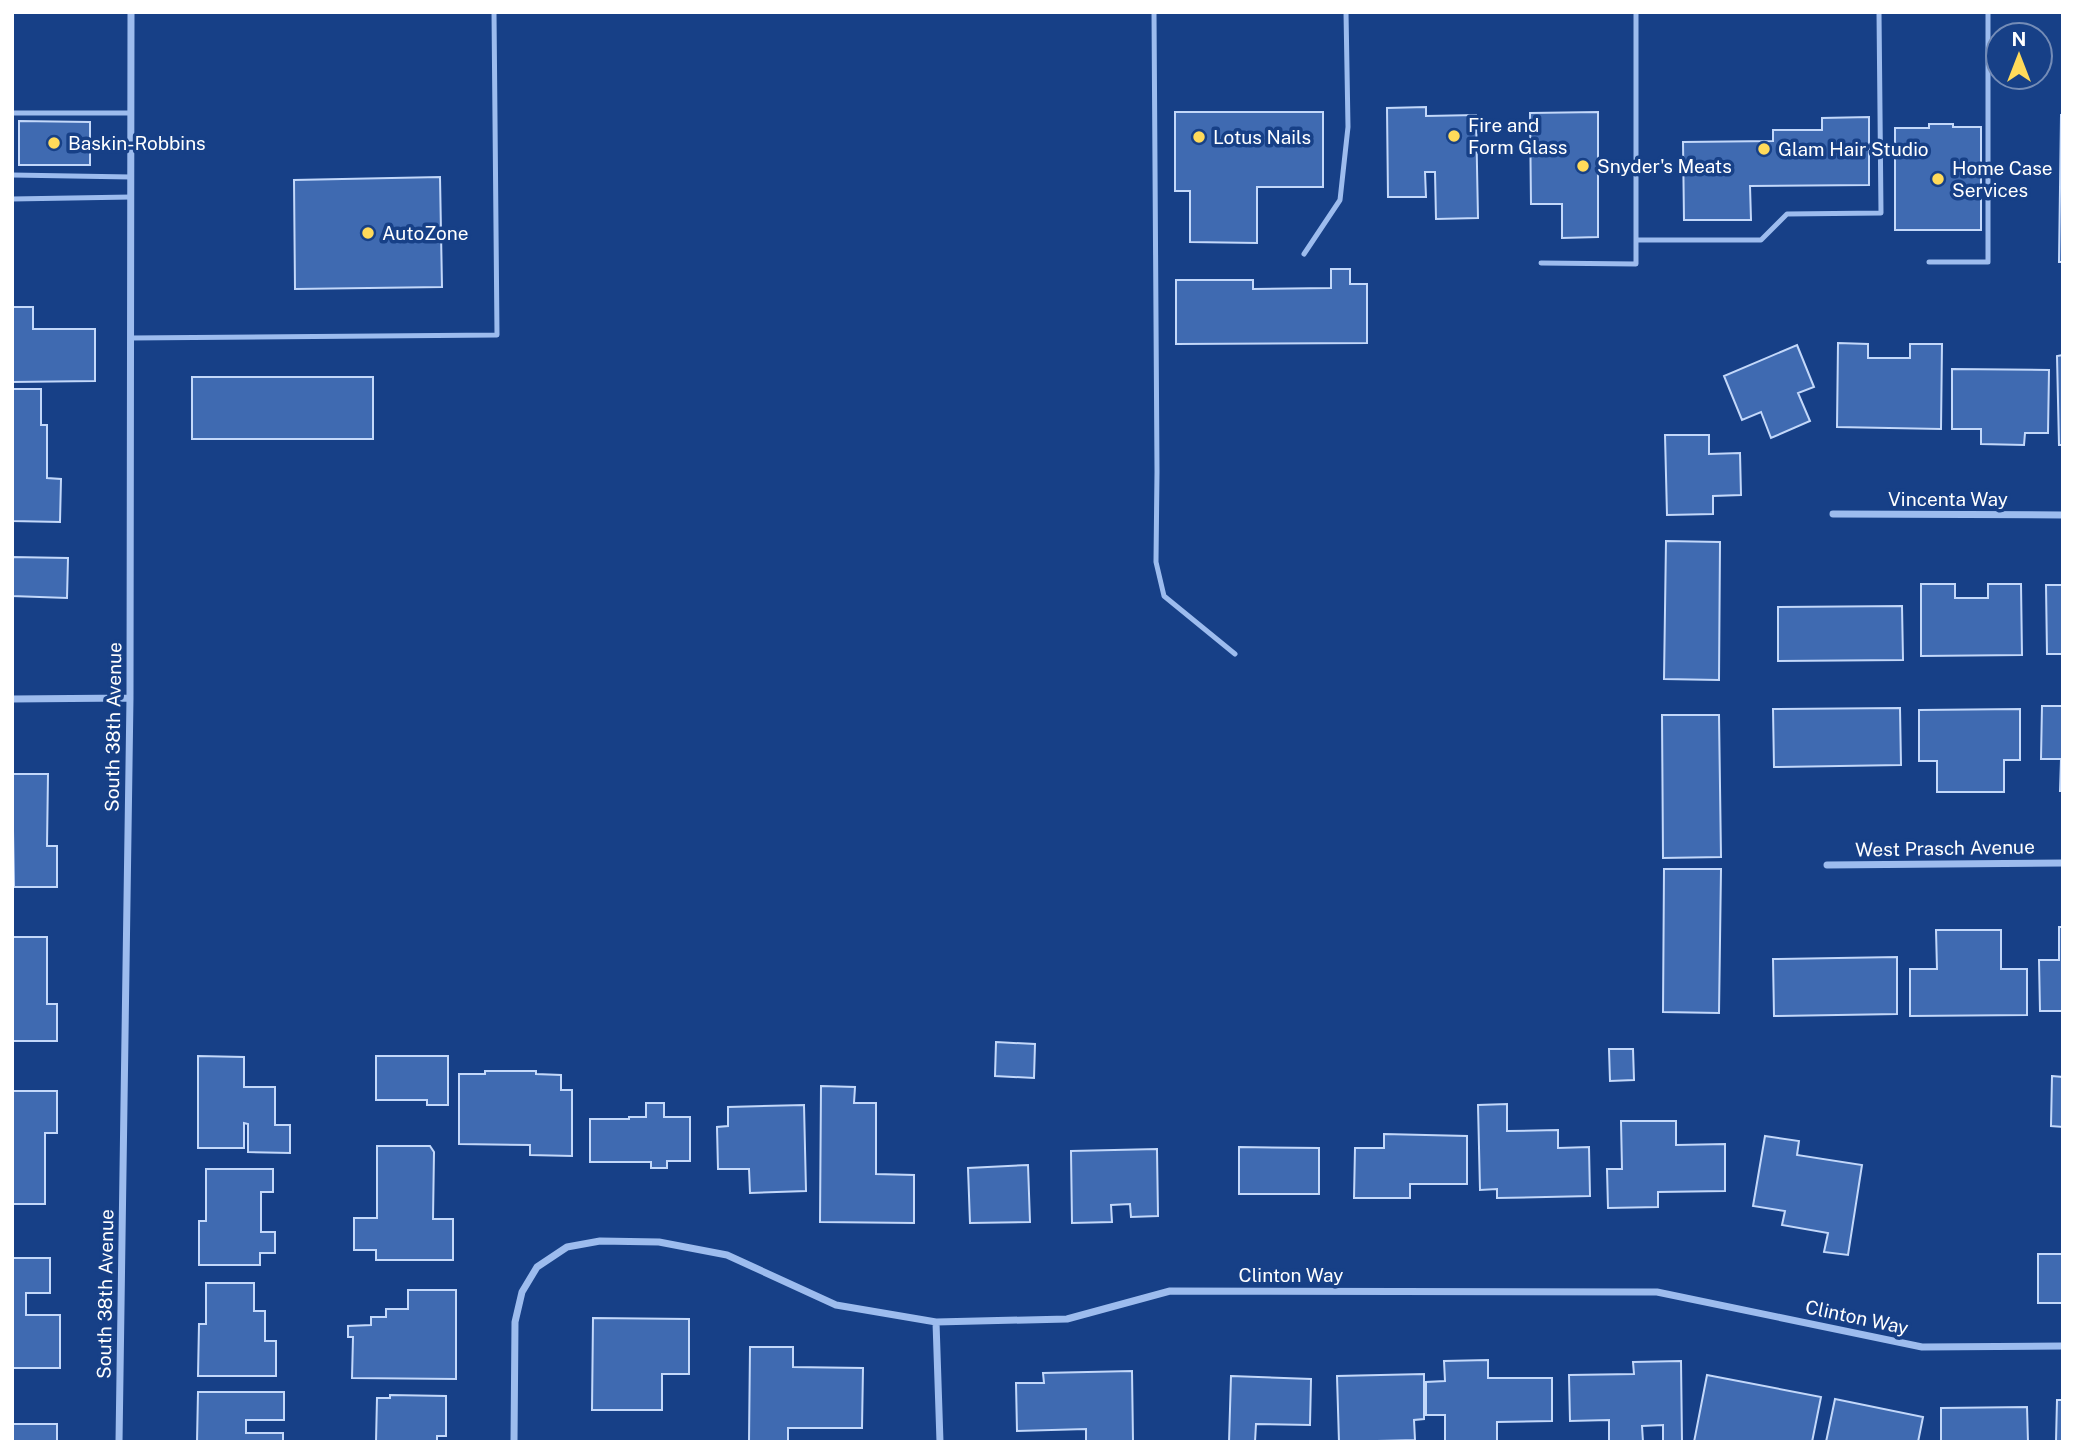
<svg xmlns="http://www.w3.org/2000/svg" width="2075" height="1454" font-family="'Public Sans',sans-serif">
<style>
.building{fill:#3f6ab1;stroke:#c3d8fa;stroke-width:2}
.lines{fill:none;stroke-linecap:round;stroke-linejoin:round}
.service{stroke:#9dbcee;stroke-width:5}
.minor{stroke:#9dbcee;stroke-width:7}
.poi-dot{fill:#ffda5a;stroke:#174087;stroke-width:2.5}
.labels{text-anchor:middle;stroke-width:7;stroke-linejoin:round;paint-order:stroke}
.poi-label{font-size:19px;fill:#fff;stroke:#174087;text-anchor:start}
.street-label{font-size:19px;fill:#fff;stroke:#174087}
</style>
<rect width="100%" height="100%" fill="#174087"/>
<path class="building" d="M1426,107V116L1476,115L1478,218L1436,219L1435,172H1425L1426,197H1388L1387,108Z
M1175,112H1323V187H1257V243L1190,242V191H1175Z
M1598,112V237L1562,238V204H1531L1530,113Z
M2061,115H2063V262H2059Z
M1869,117V185L1750,186L1751,220H1684L1683,142L1773,141V130H1822V118Z
M19,121L90,122V165H19Z
M1929,124H1953V127H1981V230H1895V128H1929Z
M440,177L442,287L295,289L294,180Z
M1331,269H1350V284H1367V343L1176,344V280H1253V289L1331,288Z
M12,307H33V329H95V381L12,382Z
M1838,343L1868,344V358H1910V344H1942L1941,429L1837,427Z
M1797,345L1814,387L1798,393L1810,421L1771,438L1761,412L1742,420L1724,376Z
M2063,355V445H2059L2057,356Z
M1952,369L2049,370L2048,433H2025L2024,445L1981,444V429H1952Z
M192,377H373V439H192Z
M12,389H41V425H47V478L61,479L60,522L12,521Z
M1665,435H1709V454L1740,453L1741,495L1713,496V514L1667,515Z
M1666,541L1720,542L1719,680L1664,679Z
M12,557L68,558L67,598L12,596Z
M1921,584H1955V598H1988V584H2021L2022,655L1921,656Z
M2046,585H2063V654H2047Z
M1902,606L1903,660L1778,661V607Z
M2042,706H2063V791H2060L2061,759H2041Z
M1900,708L1901,765L1774,767L1773,709Z
M2020,709V760H2004V792H1937V761H1919V710Z
M1662,715H1719L1721,857L1663,858Z
M12,774H48L47,846H57V887H14Z
M1664,869H1721L1719,1013L1663,1012Z
M2059,927H2063V1011H2040L2039,960H2059Z
M1936,930H2001V969H2027V1015L1910,1016V969H1937Z
M12,937H47V1004H57V1041H12Z
M1897,957V1014L1774,1016L1773,959Z
M996,1042L1035,1044L1034,1078L995,1076Z
M1609,1049H1633L1634,1080L1610,1081Z
M198,1056L244,1057V1087H275V1125H290V1153L248,1152V1124L244,1123V1148H198Z
M376,1056H448V1105H427V1100H376Z
M485,1071H536V1074L561,1075V1090H572V1156L530,1155V1145L459,1144V1074H485Z
M2052,1076L2063,1077V1127L2051,1126Z
M821,1086L855,1087L854,1103H876V1174L914,1175V1223L820,1222Z
M12,1091H57V1133H45V1204H12Z
M646,1103H664V1117H690V1161H667V1168H651V1162H590V1119H629V1117H646Z
M1507,1104V1131L1558,1130V1148L1589,1147L1590,1196L1497,1198V1189L1480,1190L1478,1105Z
M804,1105L806,1191L750,1193L749,1169H718L717,1127L728,1126V1107Z
M1621,1121H1676V1145L1725,1144V1191L1658,1192V1207L1608,1208L1607,1169H1622Z
M1384,1134L1467,1136V1184H1410V1198H1354L1355,1148H1384Z
M1765,1136L1799,1141L1797,1155L1862,1165L1848,1255L1824,1252L1828,1233L1782,1225L1785,1211L1753,1206Z
M377,1146H430L434,1152L433,1219H453V1260H376V1250H354V1218H377Z
M1239,1147L1319,1148V1194H1239Z
M1157,1149L1158,1216L1131,1217L1130,1204L1111,1205L1112,1222L1072,1223L1071,1151Z
M1028,1165L1030,1222L970,1223L968,1168Z
M206,1169H273V1192H261V1232H275V1253H260V1265H199V1221H206Z
M12,1236L13,1258H50V1293H26V1315H60V1368H12Z
M2038,1254H2063V1303H2038Z
M206,1283H254V1311H265V1341H276V1376H198L199,1324H206Z
M408,1290H456V1379L352,1378L353,1337H348V1326L371,1325V1317H386V1309H408Z
M593,1318L689,1319V1374H662V1410H592Z
M750,1347H793V1367L863,1368L862,1428H788V1442H749Z
M1488,1360V1378H1552V1421L1497,1422V1441H1445V1415H1426V1382L1445,1381L1444,1361Z
M1681,1361L1682,1442H1663V1425L1642,1426L1643,1442H1609V1420L1570,1421L1569,1375L1634,1374L1633,1362Z
M1132,1371L1133,1442H1086V1429L1017,1431L1016,1383H1044L1043,1373Z
M1424,1374V1419L1414,1420L1415,1440L1339,1442L1337,1376Z
M1707,1375L1821,1397L1812,1442H1694Z
M1231,1376L1311,1379L1310,1425L1256,1424L1255,1442H1229Z
M198,1392H284V1420H246V1433H283V1442H197Z
M390,1395L446,1396V1436H437V1442H376L377,1398H390Z
M1835,1399L1923,1417L1918,1442H1826Z
M2057,1400H2063V1442H2056Z
M2027,1407L2028,1442H1941V1408Z
M12,1424H57V1442H12Z"/>
<g class="lines">
<path class="service" d="M1154,12L1157,472L1156,562L1164,596L1235,654
M12,113H131
M12,175L131,177
M12,199L131,197
M1636,240H1761L1787,214L1881,213L1879,12
M1304,254L1340,200L1348,127L1346,12
M1929,262H1988V12
M1541,263L1636,264V12
M131,338L497,335L494,12"/>
<path class="minor" d="M1833,514L2063,515
M12,699L130,698
M1827,865L2063,863
M936,1322L940,1442
M119,1442L130,698L131,12
M514,1442L515,1322L522,1292L537,1267L567,1247L600,1241L659,1242L727,1255L836,1305L936,1322L1067,1319L1170,1291L1657,1292L1922,1347L2063,1346"/>
</g>
<g class="poi-dot">
<circle cx="1454" cy="136" r="7"/>
<circle cx="1199" cy="137" r="7"/>
<circle cx="54" cy="143" r="7"/>
<circle cx="1764" cy="149" r="7"/>
<circle cx="1583" cy="166" r="7"/>
<circle cx="1938" cy="179" r="7"/>
<circle cx="368" cy="233" r="7"/>
</g>
<g class="labels">
<g class="poi-label">
<text x="1468" y="132">Fire and<tspan x="1468" dy="22">Form Glass</tspan></text>
<text x="1213" y="144">Lotus Nails</text>
<text x="68" y="150">Baskin-Robbins</text>
<text x="1778" y="156">Glam Hair Studio</text>
<text x="1597" y="173">Snyder's Meats</text>
<text x="1952" y="175">Home Case<tspan x="1952" dy="22">Services</tspan></text>
<text x="382" y="240">AutoZone</text>
</g>
<g class="street-label">
<text x="1948" y="506">Vincenta Way</text>
<text transform="translate(113 727) rotate(-89)" y="7">South 38th Avenue</text>
<text transform="translate(1945 848) rotate(-1)" y="7">West Prasch Avenue</text>
<text x="1291" y="1282">Clinton Way</text>
<text transform="translate(105 1294) rotate(-89)" y="7">South 38th Avenue</text>
<text transform="translate(1857 1317) rotate(12)" y="7">Clinton Way</text>
</g>
</g>
<rect width="2075" height="1454" fill="none" stroke="#ffffff" stroke-width="28"/>
<g transform="translate(2019 56)"><circle r="33" fill="#174087" stroke="#748cb7" stroke-width="2"/>
<path d="M0-5L12 26L0 18L-12 26Z" fill="#ffda5a"/>
<text y="-10" font-size="19" font-weight="bold" text-anchor="middle" fill="#ffffff">N</text>
</g>
</svg>
